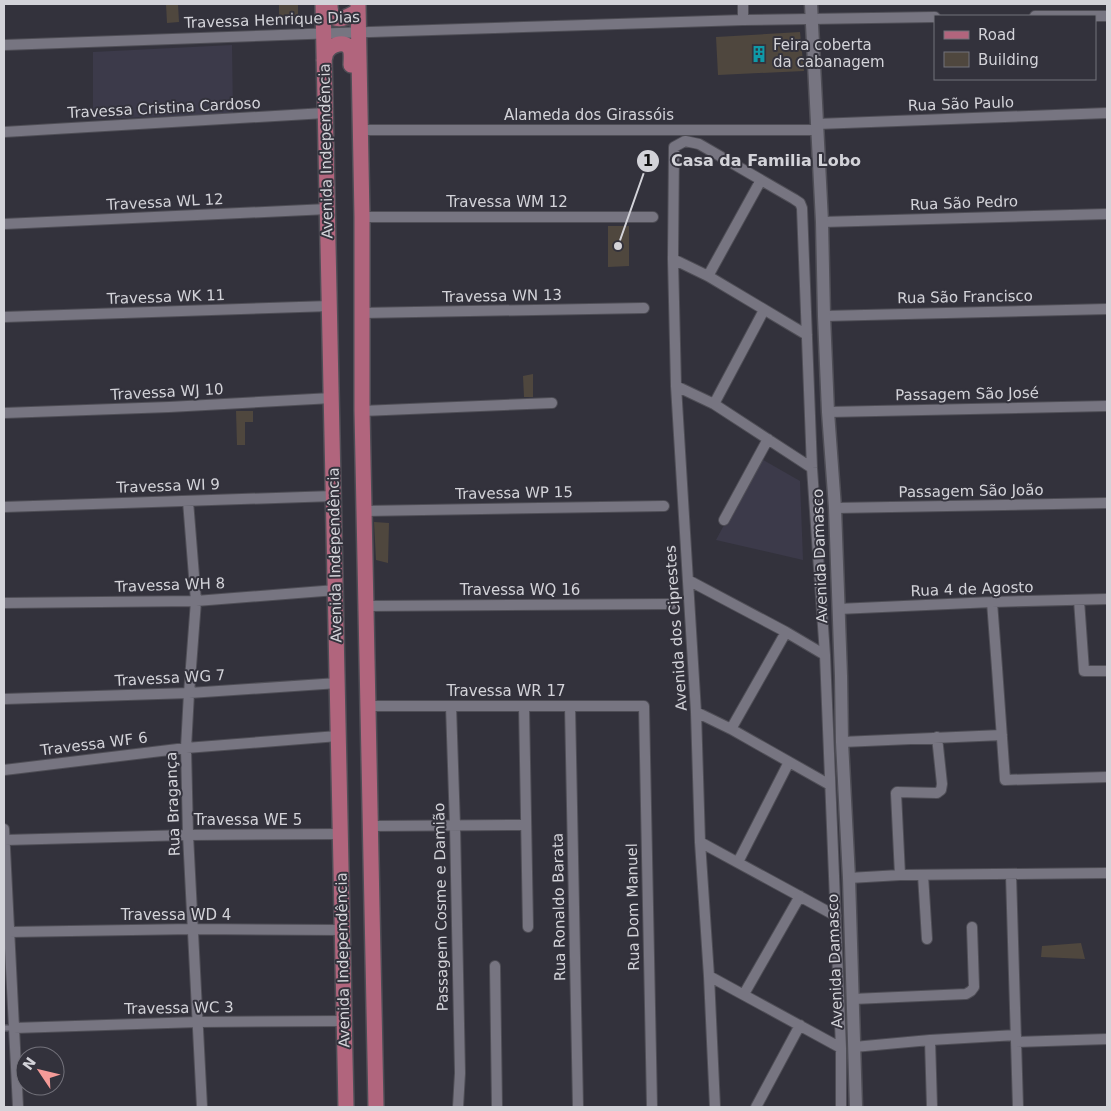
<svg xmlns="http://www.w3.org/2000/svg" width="1111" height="1111" font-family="'DejaVu Sans',sans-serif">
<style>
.built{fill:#3c3a4a}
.building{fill:#4f473e}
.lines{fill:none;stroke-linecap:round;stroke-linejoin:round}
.service-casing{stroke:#4f4e56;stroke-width:8}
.minor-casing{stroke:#4f4e56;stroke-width:12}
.tertiary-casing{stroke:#4f4e56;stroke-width:15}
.primary-casing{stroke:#4f4e56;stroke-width:18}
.service{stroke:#777581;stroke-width:5}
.minor{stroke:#777581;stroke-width:10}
.tertiary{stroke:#777581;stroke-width:12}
.primary{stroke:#b1657d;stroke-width:15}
.labels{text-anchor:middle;stroke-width:4;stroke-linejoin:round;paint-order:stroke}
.street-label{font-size:15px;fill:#d3d3d9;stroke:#33323c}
.poi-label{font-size:15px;fill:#d3d3d9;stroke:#33323c;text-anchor:start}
.leader{fill:none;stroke:#d3d3d9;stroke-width:2}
.callout-dot{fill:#d3d3d9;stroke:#33323c;stroke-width:2}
.mark-label{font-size:15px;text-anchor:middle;font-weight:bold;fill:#111}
.callout-label{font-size:16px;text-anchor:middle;font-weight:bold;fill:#d3d3d9;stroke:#33323c;stroke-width:4;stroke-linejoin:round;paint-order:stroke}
</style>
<rect width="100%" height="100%" fill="#33323c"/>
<path class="built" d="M232,45L233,114L93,119V52Z
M760,458L800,481L803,560L716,540Z"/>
<path class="building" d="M166,4H178L179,22L167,23Z
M279,4H298V17L279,18Z
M800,32L804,71L718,75L716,37Z
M608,226H629V266L608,267Z
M533,374V397H524L523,376Z
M236,411H253V422H245V445H237Z
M374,522L389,523L388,563L376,560Z
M1081,943L1085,959L1041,957L1042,946Z"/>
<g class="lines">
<g class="service-casing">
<path id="service" d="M4,1028H14"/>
</g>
<g class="minor-casing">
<path id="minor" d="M1035,16H1107
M743,20V4
M4,45L308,34L743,20L935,17
M817,124L1107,113
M360,130H817
M4,132L325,113
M362,217H653
M822,222L1107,214
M4,224L328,209
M673,259L708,276L807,335
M708,276L761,180
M361,313L644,308
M824,316L1107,309
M4,317L330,306
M676,386L714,404L812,468
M714,404L764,310
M362,411L552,403
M828,412L1107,406
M4,413L169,407L332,398
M188,501L196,601L189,693L186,748L188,835L202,1107
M4,507L334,496
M835,508L1107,503
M364,511L664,506
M724,520L768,439
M688,580L786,632L825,655
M1079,600L1084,671H1107
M992,602L997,668L1005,780L1107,777
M4,603L196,601L336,590
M366,606L673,604
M838,609L992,602L1107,599
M4,699L189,693L338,683
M368,706H644L652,1107
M451,706L455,826L460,1073L458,1107
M524,706L528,927
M570,706L578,1107
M696,712L731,729L830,785
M731,729L786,632
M842,742L1002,735
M4,770L186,748L338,736
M371,826L526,825
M4,829L18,1107
M5,840L188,835L341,834
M700,842L836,916
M738,862L789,762
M900,875L896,793L897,792L937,793L941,790L942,784L937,737
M923,875L927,939
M1011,875L1018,1107
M849,878L900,875L1107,873
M9,932L193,929L342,930
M495,966L497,1107
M709,976L841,1048
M744,994L800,896
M853,999L966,994L971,991L974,987L972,927
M14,1028L198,1022L345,1021
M930,1040L932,1107
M1016,1042L1107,1039
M854,1047L930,1040L1016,1035
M715,1107L709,976L700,842L696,712L676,386L673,259L674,147L685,141L699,144L794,199L800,203L802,208L812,468L825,655L841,1048V1107
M756,1107L800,1025"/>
</g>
<g class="tertiary-casing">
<path id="tertiary" d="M811,4L822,222L824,316L828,412L835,508L841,676L842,742L849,878L856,1107"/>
</g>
<g class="primary-casing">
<path id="primary" d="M323,4L346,1107
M330,4C330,26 345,19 358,11
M358,4L362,217V411L376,1107
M324,60C325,58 325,55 326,53C330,45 345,39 350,49C352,53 351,60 351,65"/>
</g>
<use href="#service" class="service"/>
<use href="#minor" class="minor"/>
<use href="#tertiary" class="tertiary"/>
<use href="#primary" class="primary"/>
</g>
<defs>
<g id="building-bare" transform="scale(1.35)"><path d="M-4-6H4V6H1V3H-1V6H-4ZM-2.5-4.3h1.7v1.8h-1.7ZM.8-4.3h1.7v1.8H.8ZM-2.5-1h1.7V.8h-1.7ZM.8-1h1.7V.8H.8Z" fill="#0f9aa8" stroke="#33323c" stroke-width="2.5" paint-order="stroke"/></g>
</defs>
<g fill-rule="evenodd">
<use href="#building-bare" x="759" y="54"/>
</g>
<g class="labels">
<g class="street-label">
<text transform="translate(272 20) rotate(-2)" y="5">Travessa Henrique Dias</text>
<text transform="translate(961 104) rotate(-2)" y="5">Rua São Paulo</text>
<text transform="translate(164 108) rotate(-3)" y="5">Travessa Cristina Cardoso</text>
<text x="589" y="120">Alameda dos Girassóis</text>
<text transform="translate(326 151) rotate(-91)" y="5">Avenida Independência</text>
<text transform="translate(165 202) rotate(-3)" y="5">Travessa WL 12</text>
<text x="507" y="207">Travessa WM 12</text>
<text transform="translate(964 203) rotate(-2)" y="5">Rua São Pedro</text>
<text transform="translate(502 296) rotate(-1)" y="5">Travessa WN 13</text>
<text transform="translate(166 297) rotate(-2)" y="5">Travessa WK 11</text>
<text transform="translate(965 297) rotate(-1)" y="5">Rua São Francisco</text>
<text transform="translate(167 392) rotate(-3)" y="5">Travessa WJ 10</text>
<text transform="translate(967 394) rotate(-1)" y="5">Passagem São José</text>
<text transform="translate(168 486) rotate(-2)" y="5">Travessa WI 9</text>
<text transform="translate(971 491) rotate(-1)" y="5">Passagem São João</text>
<text transform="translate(514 493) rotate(-1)" y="5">Travessa WP 15</text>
<text transform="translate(335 555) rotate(-91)" y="5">Avenida Independência</text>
<text transform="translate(820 556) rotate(-92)" y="5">Avenida Damasco</text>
<text transform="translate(170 585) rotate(-2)" y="5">Travessa WH 8</text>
<text transform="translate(972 589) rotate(-2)" y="5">Rua 4 de Agosto</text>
<text x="520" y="595">Travessa WQ 16</text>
<text transform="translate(676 628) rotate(-94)" y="5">Avenida dos Ciprestes</text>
<text transform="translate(170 678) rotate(-3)" y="5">Travessa WG 7</text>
<text x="506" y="696">Travessa WR 17</text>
<text transform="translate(94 744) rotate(-7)" y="5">Travessa WF 6</text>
<text transform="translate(173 804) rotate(-92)" y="5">Rua Bragança</text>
<text x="248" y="825">Travessa WE 5</text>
<text transform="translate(441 907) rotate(-91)" y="5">Passagem Cosme e Damião</text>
<text transform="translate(559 907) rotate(-91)" y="5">Rua Ronaldo Barata</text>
<text transform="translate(633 907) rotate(-91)" y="5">Rua Dom Manuel</text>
<text x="176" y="920">Travessa WD 4</text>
<text transform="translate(343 960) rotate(-91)" y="5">Avenida Independência</text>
<text transform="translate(835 961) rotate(-92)" y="5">Avenida Damasco</text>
<text transform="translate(179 1008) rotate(-1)" y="5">Travessa WC 3</text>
</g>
<g class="poi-label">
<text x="773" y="50">Feira coberta<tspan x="773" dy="17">da cabanagem</tspan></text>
</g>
</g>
<path class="leader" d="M618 246L648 161"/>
<g class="callout-dot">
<circle cx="618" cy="246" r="5"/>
<circle cx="648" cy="161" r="12"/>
</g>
<g class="mark-label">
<text x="648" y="166">1</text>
</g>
<g class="callout-label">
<text x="766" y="166">Casa da Familia Lobo</text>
</g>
<rect width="1111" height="1111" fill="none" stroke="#d3d3d9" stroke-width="10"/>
<rect x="934" y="15" width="162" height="65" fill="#33323c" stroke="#73727b"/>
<rect x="944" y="31" width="25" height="8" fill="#b1657d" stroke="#73727b"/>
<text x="978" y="40" font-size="15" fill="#d3d3d9">Road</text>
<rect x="944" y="52" width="25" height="15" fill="#4f473e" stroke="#73727b"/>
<text x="978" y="65" font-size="15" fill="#d3d3d9">Building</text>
<g transform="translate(40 1071) rotate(305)"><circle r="24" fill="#33323c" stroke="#73727b"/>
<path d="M0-4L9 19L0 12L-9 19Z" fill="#f59b98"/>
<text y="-8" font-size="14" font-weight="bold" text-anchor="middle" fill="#d3d3d9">N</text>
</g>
</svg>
